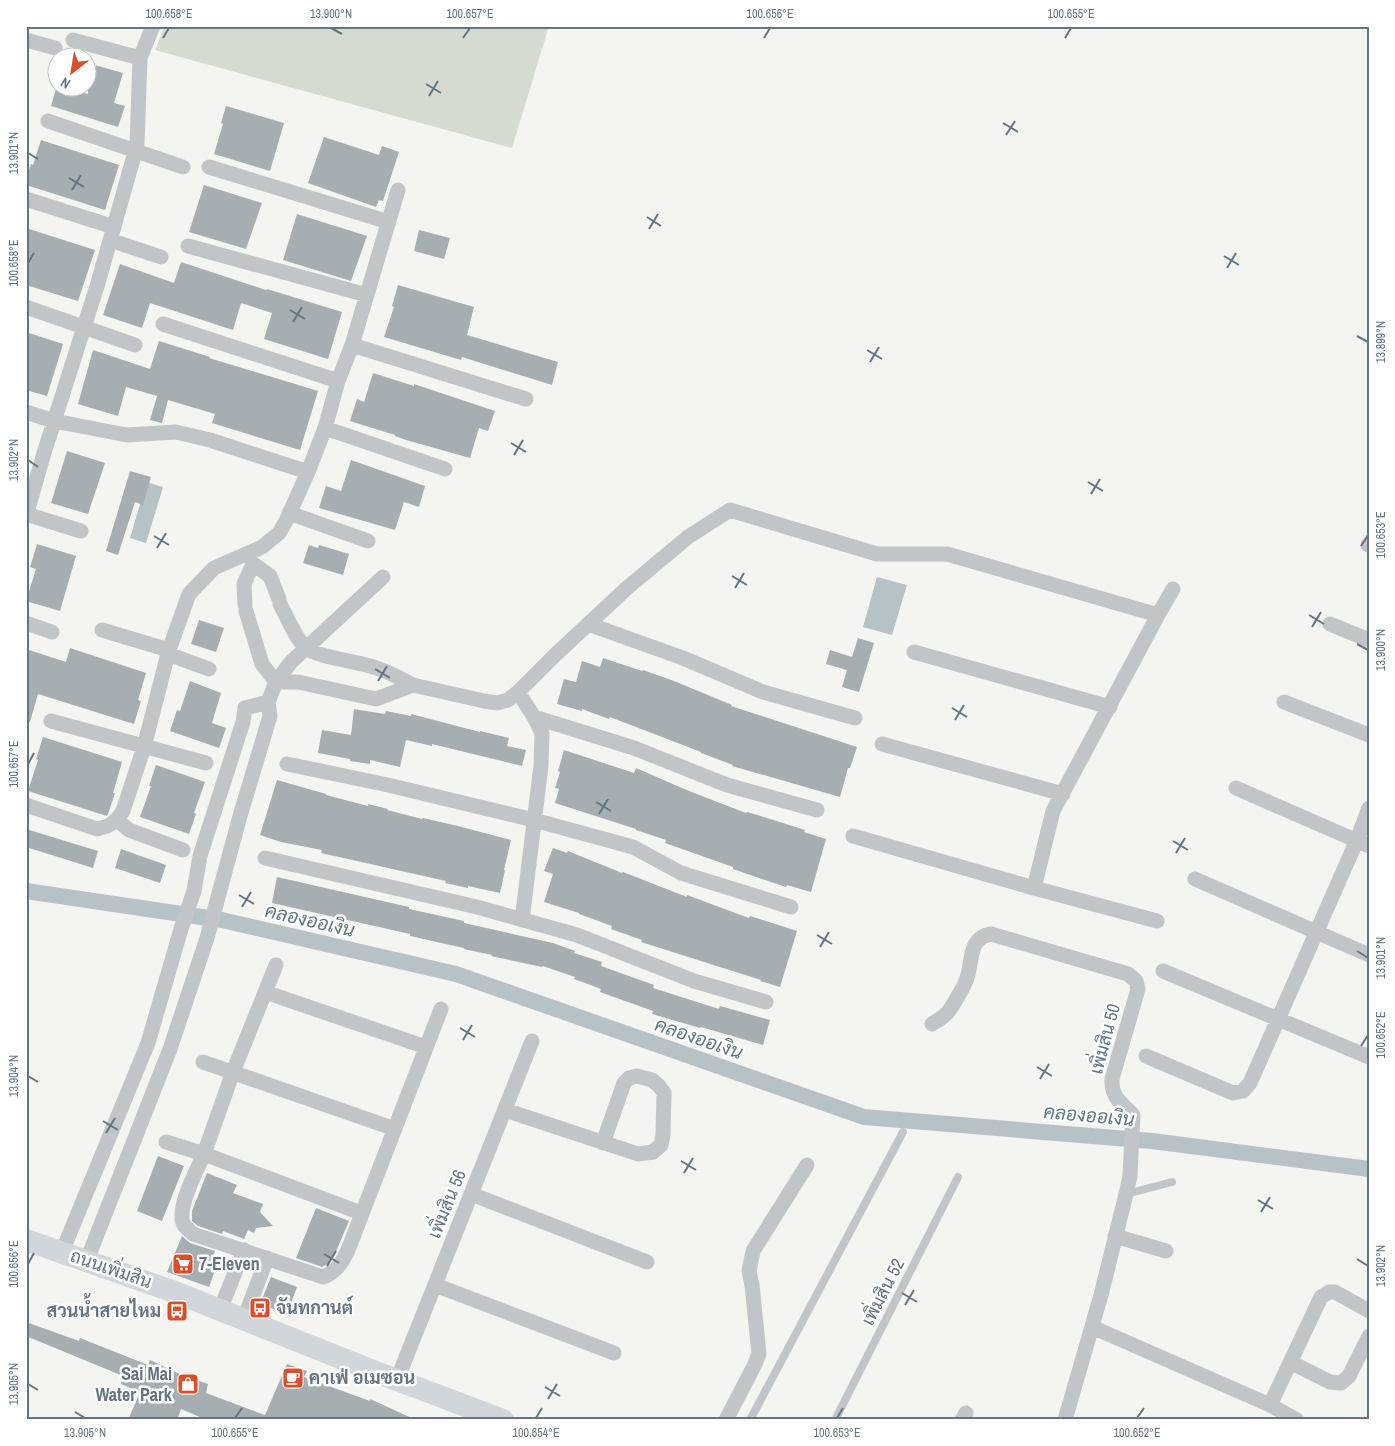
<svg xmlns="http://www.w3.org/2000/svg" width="1395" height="1446" font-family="'Archivo Narrow',Sarabun,sans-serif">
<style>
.green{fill:#d5dbd1}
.water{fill:#b7c2c6}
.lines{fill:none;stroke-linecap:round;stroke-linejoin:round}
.canal{stroke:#b7c2c6;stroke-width:16}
.building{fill:#a6aeb2}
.lane{stroke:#c2c5c8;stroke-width:8}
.street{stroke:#c2c5c8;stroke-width:15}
.secondary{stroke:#d1d6da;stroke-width:22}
.ticks{fill:none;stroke:#647480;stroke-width:2}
.labels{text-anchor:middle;stroke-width:5;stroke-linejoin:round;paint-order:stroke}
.street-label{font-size:18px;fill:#647480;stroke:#fff}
.poi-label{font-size:18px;font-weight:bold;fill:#647480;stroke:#fff;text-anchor:start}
.water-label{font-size:19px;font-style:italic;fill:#5f777e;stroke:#fff}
.neatline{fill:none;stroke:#647480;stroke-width:2}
.ticks-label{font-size:12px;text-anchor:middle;fill:#647480}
</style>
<rect width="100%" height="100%" fill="#f4f4f0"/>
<path class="green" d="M165,26H549L512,148L155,50Z"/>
<path class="water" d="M149,483L163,487L146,543L130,538L140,504H143Z
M877,577L907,585L892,635L863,627Z"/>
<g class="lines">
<path class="canal" d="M26,891L222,920L456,974L864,1117L1152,1141L1369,1169"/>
</g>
<path class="building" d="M88,63L123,73L114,103L125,106L118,127L51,106L57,85L58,88H65L88,94Z
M226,106L284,123L270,171L214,154L223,124L221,123Z
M324,137L379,155L382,146L399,152L383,201L379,200L376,207L308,183Z
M41,140L119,165L105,210L26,185V179L31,164L33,165Z
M204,185L262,203L246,249L189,232Z
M297,214L367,236L351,281L283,260Z
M26,228L95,250L78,301L26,285Z
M419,230L450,238L444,259L414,251Z
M181,262L266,290L267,289L342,312L328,359L264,339L272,313L241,303L233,330L150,303L142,328L103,315L120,264L174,283Z
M398,285L474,307L467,335L558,362L552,385L462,357L461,360L384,337L394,307L392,306Z
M26,332L63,344L47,396L26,390Z
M159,341L210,357L209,358L318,391L300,450L212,423L215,414L168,400L162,423L150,420L157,396L126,387L118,416L78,404L93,350L150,369Z
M373,373L414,386V384L495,411L488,431L479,428L470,458L406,440L395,436V435L350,421L357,399L364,402Z
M67,451L105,463L88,514L51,503Z
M351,460L425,486L419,507L404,502L395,530L319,508L326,486L341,491Z
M130,471L151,477L143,505L135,502L118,555L106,551Z
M37,544L76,556L60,611L26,601L36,569L30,567Z
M309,545L318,548L319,545L349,554L343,575L303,563Z
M199,620L224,628L216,652L191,644Z
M858,638L874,643L859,692L842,687L847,670L826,664L830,650L852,657Z
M70,648L146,673L138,700L141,701L134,724L38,694L30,722L26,721V649L66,662Z
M603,658L642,671L643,670L674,681L732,705L731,706L857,747L850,768H848L840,797L732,766L733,765L701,753V752L610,717L609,719L582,709V711L557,704L564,679L576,682L582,661L600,667Z
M190,681L221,693L212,723L226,728L219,748L170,731L177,710L180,711Z
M354,709L385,714L386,711L411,716V714L480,732V731L509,738L507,746L526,750L522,766L432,744V746L406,740L400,767L370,760V764L350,761V759L318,753L322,730L351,735Z
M43,737L122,762L113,793H115L108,814L107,816L28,791L38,760L36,759Z
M564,750L634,773L636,768L689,791L746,813L747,812L767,818L805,830L804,832L826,839L811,892L787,885L786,887L762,879L733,869V867L665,843L666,840L636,830V829L555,803L559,789L555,788L560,772L558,771Z
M156,765L205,782L194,813L196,814L189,834L140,817L151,786H149Z
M277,780L326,794V795L368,806V804L388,809L387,810L422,819L423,818L458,826L511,840L504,870H505L500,893L468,886V888L445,883L446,881L321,853L322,850L281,842L260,835Z
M26,829L98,851L93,868L26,847Z
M553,848L567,853L568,851L622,873L623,872L687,897V895L749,918L750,916L797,931L780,987L760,981L761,980L641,942L642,940L611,929L612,926L579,914V913L544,902L553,874L544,871Z
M121,849L166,865L160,883L115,868Z
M277,877L409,907V909L464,921V923L553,943L575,951L574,953L602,962L601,966L654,985L653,988L719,1009L720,1006L770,1020L763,1045L701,1027L700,1028L652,1014L653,1011L600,992L601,989L574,979L575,977L543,966L542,967L491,956L492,955L464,949V948L410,936V934L272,903Z
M158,1156L184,1166L162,1221L137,1211Z
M207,1173L237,1185L233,1193L263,1204L260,1212L273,1226L256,1228L254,1233L248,1230L244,1239L223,1231L222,1234L198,1226L192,1221V1211Z
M316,1208L349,1221L335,1254L329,1263L322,1267L296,1258Z
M182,1236L190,1243L215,1251L213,1257L219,1259L209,1287L167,1272Z
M271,1277L297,1287L287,1314L260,1304Z
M26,1322L79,1341L80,1338L148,1365L150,1360L182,1375L208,1384L206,1393L265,1415L287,1364L307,1371L304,1377L370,1401V1399L416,1420H207L181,1409L177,1420H128L140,1392L121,1384L123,1376L26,1336Z"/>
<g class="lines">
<path class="lane" d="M1126,1194L1172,1182
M750,1420L903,1132
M835,1420L958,1177"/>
<path class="street" d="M26,40L55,48
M73,40L140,58
M48,121L183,167
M209,167L389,222
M26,199L114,227
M110,240L161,257
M188,246L367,295
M26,307L135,345
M163,324L338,381
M352,345L526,399
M26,412L54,421L127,435L176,432L210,440L308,472
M325,428L445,469
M289,513L368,541
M26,514L81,531
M26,516L44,453L98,283L135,152L137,145L140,58L153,26
M1368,545H1369
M245,605L244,584L253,564L270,576L279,599
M246,611L262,664L276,682H298L376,699L413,685C398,677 383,669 366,665C353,661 315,656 306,648C296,639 287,617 280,604
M1158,615L1173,589
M26,623L52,632
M588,624L683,658L763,692L855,718
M1330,624L1369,640
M102,630L169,650L189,594L214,568L262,547L279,533L286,521L308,472L325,428L338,381L352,345L398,190
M914,652L1110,707
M168,654L209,669
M413,685L484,701L497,703L508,700L518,692L554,656L627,588L688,537L730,510L877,554H947L1158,615L1053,811L1034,888
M518,692L534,717L542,733L541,766L522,920
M1284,702L1369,735
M534,717L634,748L727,785L817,810
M51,721L206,763
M882,744L1063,794
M287,764L388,785L534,820L633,847L681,873L791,907
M1236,788L1369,846
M26,805L97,829C111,826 116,822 123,811L144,747L169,650
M117,820L129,830L183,850
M853,836L1034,888L1157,921
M265,858L477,907L577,935L694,981L766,1002
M1195,879L1369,955
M1163,971L1369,1057
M265,992L426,1047
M932,1024C937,1021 944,1017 948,1012C952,1007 965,985 967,978C973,960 968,938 991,934L1128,974L1136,981L1138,989L1112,1079C1111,1097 1121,1103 1133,1115L1130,1176L1126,1194L1101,1295L1065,1420
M1146,1056L1233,1093L1243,1091L1250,1083L1357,840L1369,808
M203,1062L395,1129
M505,1110L638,1154L653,1152L661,1145L663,1135L664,1093L659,1086L652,1080L637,1076L629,1078L624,1083L603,1143
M166,1142L204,1154L233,1072L276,965
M471,1194L647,1262
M361,1213L204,1154C197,1170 175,1210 184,1225C186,1228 190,1231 193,1234L323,1277C336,1272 342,1263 348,1250L441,1009
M1115,1236L1166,1251
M62,1252L148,1043L181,929L194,891L200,856L243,722L245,708L268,702
M87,1260L170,1049L207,938L240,816L270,716L268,702L276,682L291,662L383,577
M435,1285L614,1353
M220,1310L244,1250
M244,1319L267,1258
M1092,1327L1270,1405L1297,1420
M1290,1362L1330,1382L1341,1383L1349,1376L1369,1336
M397,1380L532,1041
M1270,1405L1321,1297L1329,1292H1335L1369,1311
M726,1420L754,1366L759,1354L752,1285L749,1271L753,1251L807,1165
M962,1420L966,1413"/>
<path class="secondary" d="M26,1240L172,1291L373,1371L503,1420"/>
</g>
<path class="ticks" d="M331,28L342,34M163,38L169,28M463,38L470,28M764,38L770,28M1065,38L1071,28M426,84L441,93M429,96L438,81M1003,123L1018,132M1006,135L1015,121M28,153L38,159M69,178L84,187M72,190L81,175M647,217L661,226M649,229L658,214M1224,256L1239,265M28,263L34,253M1227,268L1236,253M290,310L305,319M293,322L302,307M1357,336L1368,342M867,350L882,359M870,362L879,347M511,443L526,452M514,455L523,440M28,460L38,467M1088,482L1103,491M1091,494L1100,479M154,536L169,545M1361,546L1368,535M157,548L166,533M732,576L747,585M735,588L744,573M1309,615L1324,624M1312,627L1321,612M1357,644L1368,650M375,669L390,678M378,681L387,666M952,708L967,717M955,720L964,705M28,764L34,753M596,802L611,811M599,814L608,799M1173,841L1188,850M1176,853L1185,838M239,895L254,904M242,907L251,892M817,935L832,944M820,947L829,932M1357,951L1368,958M460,1028L475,1037M463,1040L472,1025M1361,1046L1368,1035M1037,1067L1052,1076M28,1076L38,1082M1040,1079L1049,1064M103,1121L118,1130M106,1133L115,1118M681,1161L696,1170M684,1173L693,1158M1258,1200L1273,1209M1261,1212L1270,1197M324,1254L339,1263M1357,1259L1368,1266M28,1264L34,1253M327,1266L336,1251M902,1293L917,1302M905,1305L914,1290M28,1384L38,1390M545,1387L560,1396M548,1399L557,1384M75,1412L85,1418M235,1418L242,1408M536,1418L542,1408M837,1418L843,1408M1137,1418L1144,1408"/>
<defs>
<g id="supermarket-square" transform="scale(1.125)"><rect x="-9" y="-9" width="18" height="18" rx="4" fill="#db4e29" stroke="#fff"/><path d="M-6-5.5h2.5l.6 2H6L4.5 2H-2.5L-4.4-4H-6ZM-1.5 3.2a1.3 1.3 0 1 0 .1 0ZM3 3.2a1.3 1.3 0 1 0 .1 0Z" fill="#fff"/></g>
<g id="bus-square" transform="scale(1.125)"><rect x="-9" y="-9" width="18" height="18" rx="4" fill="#db4e29" stroke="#fff"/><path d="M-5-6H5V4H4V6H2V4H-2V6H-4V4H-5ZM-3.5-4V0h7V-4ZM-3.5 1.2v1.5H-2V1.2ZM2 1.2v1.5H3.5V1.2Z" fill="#fff"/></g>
<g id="cafe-square" transform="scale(1.125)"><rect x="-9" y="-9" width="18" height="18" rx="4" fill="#db4e29" stroke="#fff"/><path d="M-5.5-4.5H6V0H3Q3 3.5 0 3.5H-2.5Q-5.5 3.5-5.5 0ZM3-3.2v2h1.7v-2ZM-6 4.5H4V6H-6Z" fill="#fff"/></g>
<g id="shop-square" transform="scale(1.125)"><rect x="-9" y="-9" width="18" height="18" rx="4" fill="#db4e29" stroke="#fff"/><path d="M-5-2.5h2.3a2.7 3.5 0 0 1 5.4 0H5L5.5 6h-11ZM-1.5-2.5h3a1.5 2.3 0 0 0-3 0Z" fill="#fff"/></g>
</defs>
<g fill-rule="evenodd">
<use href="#supermarket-square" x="183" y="1264"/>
<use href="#bus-square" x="260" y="1308"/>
<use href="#bus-square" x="177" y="1311"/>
<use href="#cafe-square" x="293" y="1378"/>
<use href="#shop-square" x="188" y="1384"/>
</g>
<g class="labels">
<g class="street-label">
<text transform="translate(1105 1039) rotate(-75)" y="6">เพิ่มสิน 50</text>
<text transform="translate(447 1204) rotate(-68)" y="6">เพิ่มสิน 56</text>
<text transform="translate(111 1269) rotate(19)" y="6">ถนนเพิ่มสิน</text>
<text transform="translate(883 1292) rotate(-63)" y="6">เพิ่มสิน 52</text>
</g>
<g class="poi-label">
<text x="199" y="1270">7-Eleven</text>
<text x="276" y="1314">จันทกานต์</text>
<text x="161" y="1317" text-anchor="end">สวนน้ำสายไหม</text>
<text x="172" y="1380" text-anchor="end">Sai Mai<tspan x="172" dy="21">Water Park</tspan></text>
<text x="309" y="1384">คาเฟ่ อเมซอน</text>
</g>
<g class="water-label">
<text transform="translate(310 920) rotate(13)" y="7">คลองออเงิน</text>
<text transform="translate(699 1038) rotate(19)" y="7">คลองออเงิน</text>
<text transform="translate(1089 1115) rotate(5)" y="7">คลองออเงิน</text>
</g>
</g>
<rect width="1395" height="1446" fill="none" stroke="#ffffff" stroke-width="55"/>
<g transform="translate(72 72) rotate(211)"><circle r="24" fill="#ffffff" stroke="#c1c7cc"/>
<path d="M0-4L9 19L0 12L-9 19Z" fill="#db4e29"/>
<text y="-8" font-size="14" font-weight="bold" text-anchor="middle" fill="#647480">N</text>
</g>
<rect x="28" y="28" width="1340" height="1390" class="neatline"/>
<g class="ticks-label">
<text x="169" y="18">100.658°E</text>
<text x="331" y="18">13.900°N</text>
<text x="470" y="18">100.657°E</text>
<text x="770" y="18">100.656°E</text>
<text x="1071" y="18">100.655°E</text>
<text transform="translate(14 153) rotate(-90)" y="4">13.901°N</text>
<text transform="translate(14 263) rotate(-90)" y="4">100.658°E</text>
<text transform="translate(1381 342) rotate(-90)" y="4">13.899°N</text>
<text transform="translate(14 460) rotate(-90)" y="4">13.902°N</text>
<text transform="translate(1381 535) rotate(-90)" y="4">100.653°E</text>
<text transform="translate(1381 650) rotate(-90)" y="4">13.900°N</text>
<text transform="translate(14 764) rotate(-90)" y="4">100.657°E</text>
<text transform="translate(1381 958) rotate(-90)" y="4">13.901°N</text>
<text transform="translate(1381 1035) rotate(-90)" y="4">100.652°E</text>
<text transform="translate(14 1076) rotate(-90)" y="4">13.904°N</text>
<text transform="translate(14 1264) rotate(-90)" y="4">100.656°E</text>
<text transform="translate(1381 1266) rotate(-90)" y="4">13.902°N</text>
<text transform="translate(14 1384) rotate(-90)" y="4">13.905°N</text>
<text x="85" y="1437">13.905°N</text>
<text x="235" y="1437">100.655°E</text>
<text x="536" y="1437">100.654°E</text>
<text x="837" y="1437">100.653°E</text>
<text x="1137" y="1437">100.652°E</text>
</g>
</svg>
